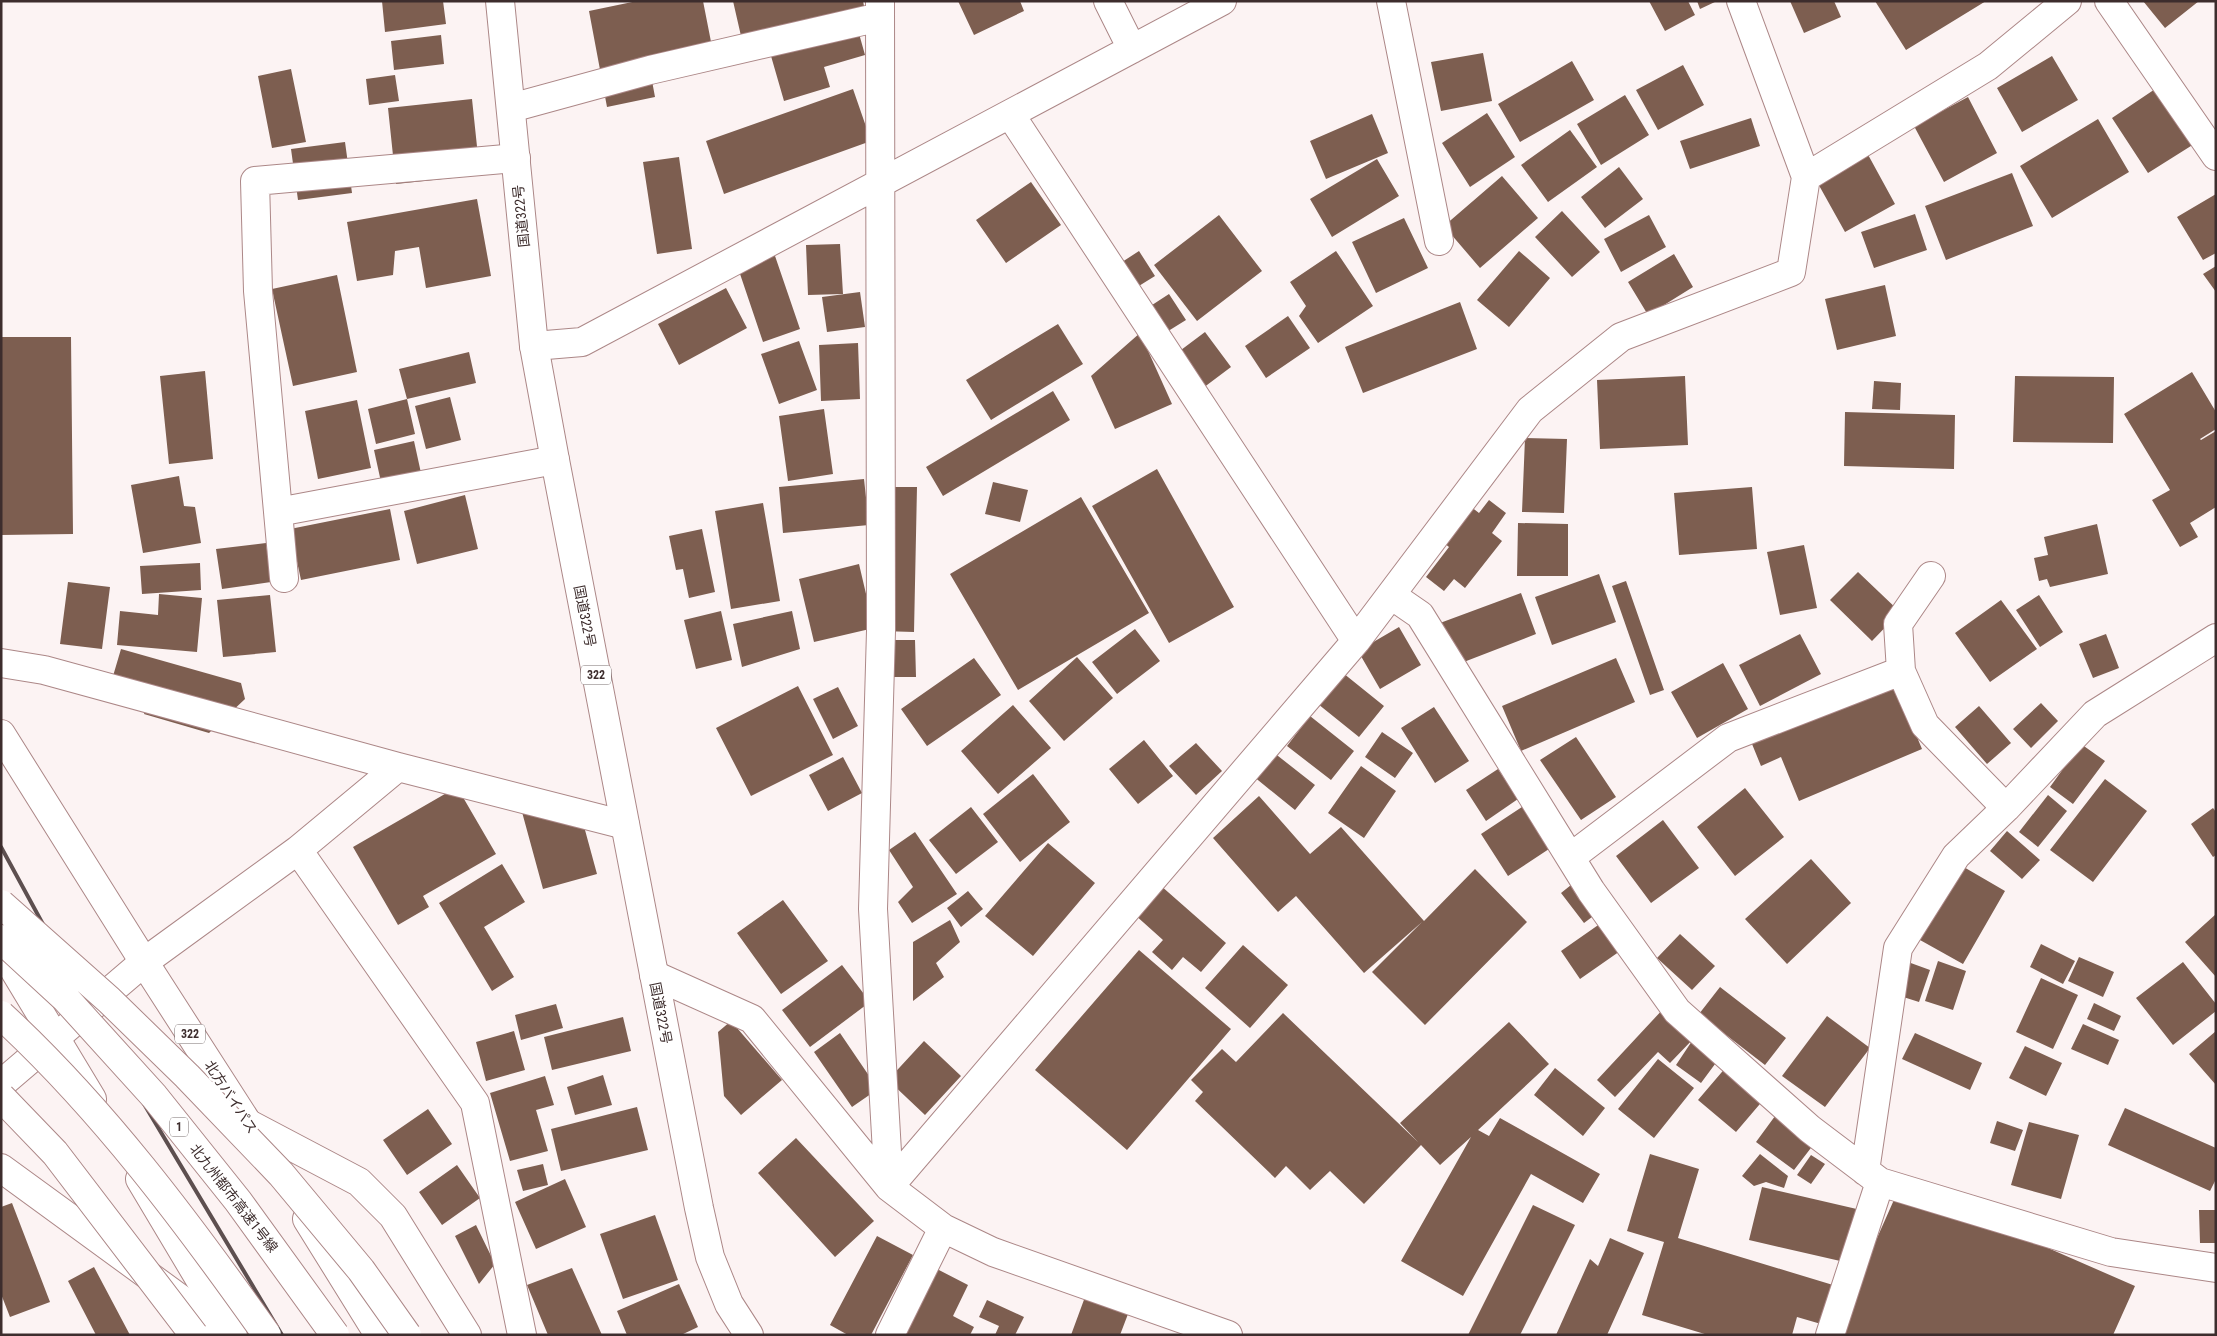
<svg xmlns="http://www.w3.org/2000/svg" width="2217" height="1336" font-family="'Roboto Condensed','Noto Sans JP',sans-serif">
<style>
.building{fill:#7d5e50}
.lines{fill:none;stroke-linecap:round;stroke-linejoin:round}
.minor-casing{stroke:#ac8787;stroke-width:30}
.highway-casing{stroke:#ac8787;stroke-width:30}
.minor{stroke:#fff;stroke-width:28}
.highway{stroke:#fff;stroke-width:28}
.rail{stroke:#5d4f4f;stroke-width:4}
.highway-bridge-casing{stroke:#ac8787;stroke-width:30;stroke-linecap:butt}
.highway-bridge{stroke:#fff;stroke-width:28}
.labels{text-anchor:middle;stroke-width:5;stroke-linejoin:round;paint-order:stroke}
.shield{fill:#fff;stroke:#776c6c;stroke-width:1}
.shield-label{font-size:12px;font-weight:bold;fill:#3d2d2d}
.street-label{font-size:14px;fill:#3d2d2d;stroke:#fff}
</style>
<rect width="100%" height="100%" fill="#fcf3f3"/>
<path class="building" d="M382,1H443L446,24L385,32Z
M637,1H703L714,57L650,70L655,97L607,107L589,11Z
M733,1H863L864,6L741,36Z
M958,1H1020L1024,11L974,35Z
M1649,1H1688L1695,15L1665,31Z
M1697,1H1717L1700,9Z
M1790,1H1834L1841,17L1804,33Z
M1875,1H1986L1906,50Z
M2143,1H2199L2165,28Z
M858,30L865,55L824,67L830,87L784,101L771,56Z
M441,35L444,64L394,70L391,41Z
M1483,53L1492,101L1441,111L1431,62Z
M2052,56L2078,100L2022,132L1997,88Z
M1572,61L1594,100L1520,142L1498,104Z
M1683,65L1704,105L1658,130L1636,90Z
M291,69L306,142L272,148L258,76Z
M395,75L399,101L369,105L366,79Z
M2173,77L2210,134L2148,173L2112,118Z
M853,89L871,141L724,194L706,141Z
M1625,95L1649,135L1601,165L1577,124Z
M1968,97L1997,153L1944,182L1914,126Z
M472,99L480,175L396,184L388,108Z
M1487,113L1515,157L1470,187L1442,143Z
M1372,114L1388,153L1326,179L1310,141Z
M1751,118L1760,146L1690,169L1680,141Z
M2098,119L2129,172L2052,218L2020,166Z
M1570,130L1597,167L1548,202L1521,165Z
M345,142L352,193L298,200L291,149Z
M1866,151L1895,204L1845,232L1816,180Z
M679,157L692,249L657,254L643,162Z
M1377,159L1399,196L1332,237L1310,199Z
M1619,167L1643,199L1605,228L1581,197Z
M2012,173L2033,226L1946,260L1925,206Z
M1502,176L1538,218L1480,268L1444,226Z
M1031,182L1061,225L1006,263L976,220Z
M2216,194V253L2203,260L2177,217Z
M477,199L491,276L426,288L419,247L395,251L393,275L357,281L347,222Z
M1562,211L1600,252L1572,277L1535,237Z
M1915,214L1927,250L1874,268L1861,232Z
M1219,215L1262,271L1197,321L1154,265Z
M1649,215L1666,247L1621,272L1604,239Z
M1404,218L1428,268L1376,293L1352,242Z
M840,244L843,294L808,295L806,245Z
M1139,251L1155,276L1134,289L1119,264Z
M1336,251L1373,306L1318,343L1299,316L1306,306L1290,282Z
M1519,251L1550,278L1509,327L1477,300Z
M774,253L800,329L763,342L737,265Z
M1674,254L1693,287L1648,315L1628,282Z
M2216,266V292L2203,274Z
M337,275L357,372L293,386L272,289Z
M1885,285L1896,336L1837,350L1825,299Z
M726,288L747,328L679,365L658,324Z
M860,292L865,327L827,332L822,297Z
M1169,294L1186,320L1165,333L1149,307Z
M1460,302L1477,349L1363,393L1345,347Z
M1288,316L1310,348L1266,378L1245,346Z
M1058,324L1083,364L991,420L966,380Z
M1205,332L1231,367L1203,388L1177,353Z
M1140,333L1172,404L1115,429L1091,376Z
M1,337H71L73,534L1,535Z
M799,341L817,390L779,404L761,354Z
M858,343L860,399L821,401L819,345Z
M469,352L476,383L407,399L399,369Z
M205,371L213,459L169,464L160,376Z
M2192,372L2216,412V429L2200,439L2201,440L2216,431V507L2190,523L2198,537L2180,547L2152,500L2170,490L2124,414Z
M1685,376L1688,445L1600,449L1597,380Z
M2015,376L2114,377L2113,443L2013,442Z
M1874,381L1901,383L1900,410L1872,409Z
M1053,391L1070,420L943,496L926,467Z
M450,397L461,440L426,449L415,406Z
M407,399L415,434L376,444L368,409Z
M357,400L371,468L318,479L305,411Z
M824,409L833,474L788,481L779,416Z
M1845,412L1955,415L1954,469L1844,466Z
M1525,438L1567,439L1564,513L1522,512Z
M414,441L421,473L381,482L374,450Z
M1157,469L1234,607L1169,643L1092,506Z
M179,476L184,506L195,507L201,543L143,553L131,485Z
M864,479L869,525L783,533L779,487Z
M993,482L1028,490L1020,522L985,514Z
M884,487H917L914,632L881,631Z
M1752,487L1757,549L1679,555L1674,493Z
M465,495L478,549L417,564L404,511Z
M1081,497L1149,613L1018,690L950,574Z
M1489,500L1506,513L1492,533L1502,541L1465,588L1454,579L1444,591L1426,577L1449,547L1438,538L1466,503L1479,513Z
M763,503L780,601L731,609L715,511Z
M390,509L400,560L301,580L290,529Z
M1518,523L1568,524V576H1517Z
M2097,524L2108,574L2050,587L2047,579L2039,581L2034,558L2048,555L2044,537Z
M702,529L715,592L689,598L683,569L676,570L669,536Z
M266,543L271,582L222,589L216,549Z
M1804,545L1817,608L1780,615L1767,552Z
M200,563L201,590L142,594L140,566Z
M859,564L874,628L814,642L799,579Z
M1858,572L1900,612L1872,641L1830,600Z
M1599,574L1616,622L1552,645L1535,597Z
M1626,581L1664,690L1650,695L1612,586Z
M68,582L110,587L102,649L60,644Z
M1521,593L1536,634L1456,665L1440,623Z
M159,594L202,598L197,652L117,645L120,611L158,615Z
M270,595L276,652L223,657L217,600Z
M2039,595L2063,632L2040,647L2016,610Z
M2001,600L2037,649L1990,682L1955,633Z
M721,611L732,660L696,669L684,620Z
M792,611L800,649L742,667L733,624Z
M1399,627L1421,665L1380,689L1358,651Z
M1135,629L1160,661L1117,694L1092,662Z
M1800,634L1821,674L1760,706L1739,665Z
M2106,634L2119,668L2093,678L2079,644Z
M885,640H915L916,677H885Z
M121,649L241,683L245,699L209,733L144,714L147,704L108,693Z
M1077,657L1113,698L1064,741L1029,701Z
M974,658L1001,695L927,746L901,709Z
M1616,658L1635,702L1521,751L1502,706Z
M1723,663L1748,709L1697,738L1671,692Z
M1343,673L1384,706L1359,737L1318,704Z
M1895,684L1922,749L1799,801L1781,757L1761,766L1752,744Z
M798,686L833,755L751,796L716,728Z
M838,687L858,726L833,739L813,699Z
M2041,703L2058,721L2031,748L2013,729Z
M1013,705L1051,748L998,794L961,751Z
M1979,706L2011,743L1987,764L1955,727Z
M1434,707L1469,761L1435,783L1401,728Z
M1310,716L1354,751L1331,780L1287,746Z
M1382,732L1413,753L1395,778L1365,757Z
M1576,737L1616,797L1581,820L1540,760Z
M1144,740L1173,776L1138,804L1109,769Z
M1196,743L1222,771L1196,795L1169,766Z
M2081,744L2105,761L2073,804L2050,787Z
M1273,752L1315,785L1295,810L1253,776Z
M843,757L862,793L828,811L809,775Z
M1361,766L1396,791L1364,838L1328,813Z
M1498,769L1518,799L1486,821L1466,790Z
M1033,774L1070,822L1020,862L983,814Z
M2105,779L2147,811L2093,882L2050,850Z
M457,787L496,854L423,896L429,907L398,925L353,847Z
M1745,788L1784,837L1735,876L1697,827Z
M2048,795L2067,811L2038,847L2019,832Z
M1259,796L1310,854L1341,827L1424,921L1475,869L1527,922L1425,1025L1372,972L1422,922L1364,973L1296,896L1278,912L1213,838Z
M576,797L597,874L543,889L522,812Z
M1525,805L1552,847L1508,876L1481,834Z
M971,807L998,842L956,874L929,840Z
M2213,808L2216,812V855L2213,857L2191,824Z
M1663,820L1699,868L1651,903L1616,856Z
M2007,831L2040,860L2022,879L1990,851Z
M915,832L957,894L912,923L898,902L913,887L889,850Z
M1048,843L1095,883L1033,956L985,916Z
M1811,859L1851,903L1787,964L1745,919Z
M502,864L525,902L484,927L514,977L492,991L439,903Z
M1962,866L2005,891L1963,964L1920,940Z
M1576,881L1600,911L1584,923L1561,893Z
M1160,885L1226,943L1201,972L1183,957L1172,970L1152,952L1163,940L1134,914Z
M968,891L983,909L961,927L947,908Z
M783,900L828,961L781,994L737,933Z
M2216,914V977L2185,942Z
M950,920L960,942L936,963L944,977L913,1001V942Z
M1604,921L1623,949L1580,979L1561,951Z
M1680,934L1715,966L1692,990L1657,958Z
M2041,944L2075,961L2063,984L2030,967Z
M1243,945L1288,985L1250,1028L1205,988Z
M1139,950L1231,1029L1127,1150L1035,1070Z
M2079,957L2114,972L2103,997L2068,981Z
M1938,961L1966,971L1953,1010L1925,1001Z
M1908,962L1930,970L1919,1002L1897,995Z
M2183,962L2216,1004V1011L2173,1045L2136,998Z
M842,965L870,1002L810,1047L782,1010Z
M2041,978L2078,995L2053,1049L2016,1032Z
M1720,987L1786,1038L1765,1065L1699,1014Z
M2094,1003L2121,1016L2114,1031L2087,1019Z
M556,1004L563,1028L521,1040L515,1015Z
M1665,1007L1696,1036L1670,1063L1658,1052L1615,1097L1597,1080Z
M1283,1013L1418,1142L1400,1123L1509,1022L1549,1064L1478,1130L1489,1136L1500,1118L1600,1174L1583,1203L1531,1174L1463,1296L1401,1261L1471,1137L1440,1165L1421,1145L1364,1204L1330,1171L1310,1190L1286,1166L1275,1178L1195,1101L1203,1092L1191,1080L1222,1049L1236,1062Z
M1827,1016L1870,1048L1825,1107L1782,1076Z
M623,1017L631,1051L552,1070L544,1037Z
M731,1021L782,1080L741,1115L724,1096L718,1032Z
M2083,1024L2119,1040L2108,1065L2071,1049Z
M514,1031L525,1070L486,1081L476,1042Z
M2216,1031V1085L2189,1054Z
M840,1033L878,1089L852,1107L814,1052Z
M1915,1033L1982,1063L1970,1090L1902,1059Z
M924,1041L961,1076L925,1115L888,1080Z
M1692,1041L1718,1060L1701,1083L1676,1065Z
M2025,1046L2062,1063L2046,1096L2009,1078Z
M1658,1059L1694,1088L1654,1138L1618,1109Z
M1727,1066L1765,1098L1736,1132L1698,1100Z
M1555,1068L1605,1108L1583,1136L1534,1095Z
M603,1075L612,1105L575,1115L567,1087Z
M545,1076L554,1105L536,1110L548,1151L510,1161L490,1093Z
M637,1107L648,1150L561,1171L551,1129Z
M2125,1108L2216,1148V1179L2210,1191L2108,1145Z
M428,1109L452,1144L407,1175L383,1140Z
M1778,1112L1817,1140L1794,1170L1756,1142Z
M1997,1121L2023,1130L2015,1151L1990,1143Z
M2029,1122L2079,1135L2061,1199L2011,1185Z
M796,1138L874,1221L835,1257L758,1173Z
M1650,1154L1699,1169L1678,1238L1833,1285L1821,1324L1797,1317L1792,1335H1708L1642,1315L1664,1242L1627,1231Z
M1760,1154L1788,1176L1784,1188L1766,1182L1754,1186L1742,1176Z
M1811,1155L1825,1164L1811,1184L1797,1175Z
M543,1164L548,1185L523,1191L517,1170Z
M457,1165L480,1198L442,1225L419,1192Z
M565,1179L586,1227L536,1249L515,1202Z
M1901,1184L2135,1286L2113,1335H1834Z
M1762,1187L1861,1210L1849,1263L1749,1240Z
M12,1203L50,1302L10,1317L1,1294V1207Z
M1533,1205L1575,1225L1520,1335H1468Z
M2199,1210H2216V1243H2200Z
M655,1215L678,1280L623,1299L600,1234Z
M476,1225L495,1264L479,1284L455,1236Z
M877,1236L913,1255L871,1335H848L830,1325Z
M1610,1238L1644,1253L1607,1335H1556L1590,1259L1598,1266Z
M94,1267L130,1335H96L68,1281Z
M572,1268L602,1335H548L527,1285Z
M937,1269L968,1285L953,1316L974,1327L970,1335H905Z
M679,1284L698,1327L681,1335H627L617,1311Z
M1085,1297L1128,1314L1120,1335H1071Z
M987,1300L1024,1317L1015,1335H995L999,1326L979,1317Z"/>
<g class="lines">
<g class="minor-casing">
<path id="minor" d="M880,1L881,631L873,909L889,1187
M1108,1L1132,49
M1391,1L1439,241
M2109,1L2216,156
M511,108L650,70L880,17
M1010,114L1356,641
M1806,177L1988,66L2067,1
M534,346L582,342L1222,1
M278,512L555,460
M284,578L258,291L255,181L516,158
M1391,595L1420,615L1591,891L1677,1011L1810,1129L1880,1182L2111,1252L2216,1268
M1,663L44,670L398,767L625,825
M1901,671L1925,725L2006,808
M298,850L475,1103L522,1335
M1571,857L1728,738L1901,671L1898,624L1931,576
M654,975L752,1019L889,1187L943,1228L993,1252L1228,1335
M1,1084L144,962L298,850L398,767
M249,1124L359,1182L393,1216L467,1335
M1,1168L230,1335
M1865,1171L1898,948L1956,856L2006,808L2095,714L2216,638
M889,1187L1356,641L1530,410L1621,337L1791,272L1806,177L1741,1
M890,1335L943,1228
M1830,1335L1880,1182"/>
</g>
<g class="highway-casing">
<path id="highway" d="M500,1L534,346L555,460L699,1208L710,1257L729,1304L749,1335
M1,734L144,962L261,1144
M1,948L92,1099
M140,1179L233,1335
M307,1219L379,1335"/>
</g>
<use href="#minor" class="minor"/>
<use href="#highway" class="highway"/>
<path class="rail" d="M1,847L107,1042L282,1335"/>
<g class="highway-bridge-casing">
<path id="highway-bridge" d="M1,904L109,1000L187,1076L281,1174L361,1270L407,1335
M1,939L66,999L154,1096L238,1201L335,1335
M1,1015C103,1109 187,1222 267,1335
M1,1097L55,1153L194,1335"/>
</g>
<use href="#highway-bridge" class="highway-bridge"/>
</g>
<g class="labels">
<g class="shield">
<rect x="581" y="665.5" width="30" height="19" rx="4"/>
<rect x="175" y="1024.5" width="30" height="19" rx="4"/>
<rect x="170" y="1117.5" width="18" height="19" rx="4"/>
</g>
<g class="shield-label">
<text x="596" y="679">322</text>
<text x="190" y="1038">322</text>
<text x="179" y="1131">1</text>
</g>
<g class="street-label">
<text transform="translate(521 216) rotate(-96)" y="5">国道322号</text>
<text transform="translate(585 616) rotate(79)" y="5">国道322号</text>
<text transform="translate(661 1013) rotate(79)" y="5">国道322号</text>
<text transform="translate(231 1097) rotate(57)" y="5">北方バイパス</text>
<text transform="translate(234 1198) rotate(52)" y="5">北九州都市高速1号線</text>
</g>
</g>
<rect width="2217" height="1336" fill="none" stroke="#3d2d2d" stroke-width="5"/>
</svg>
